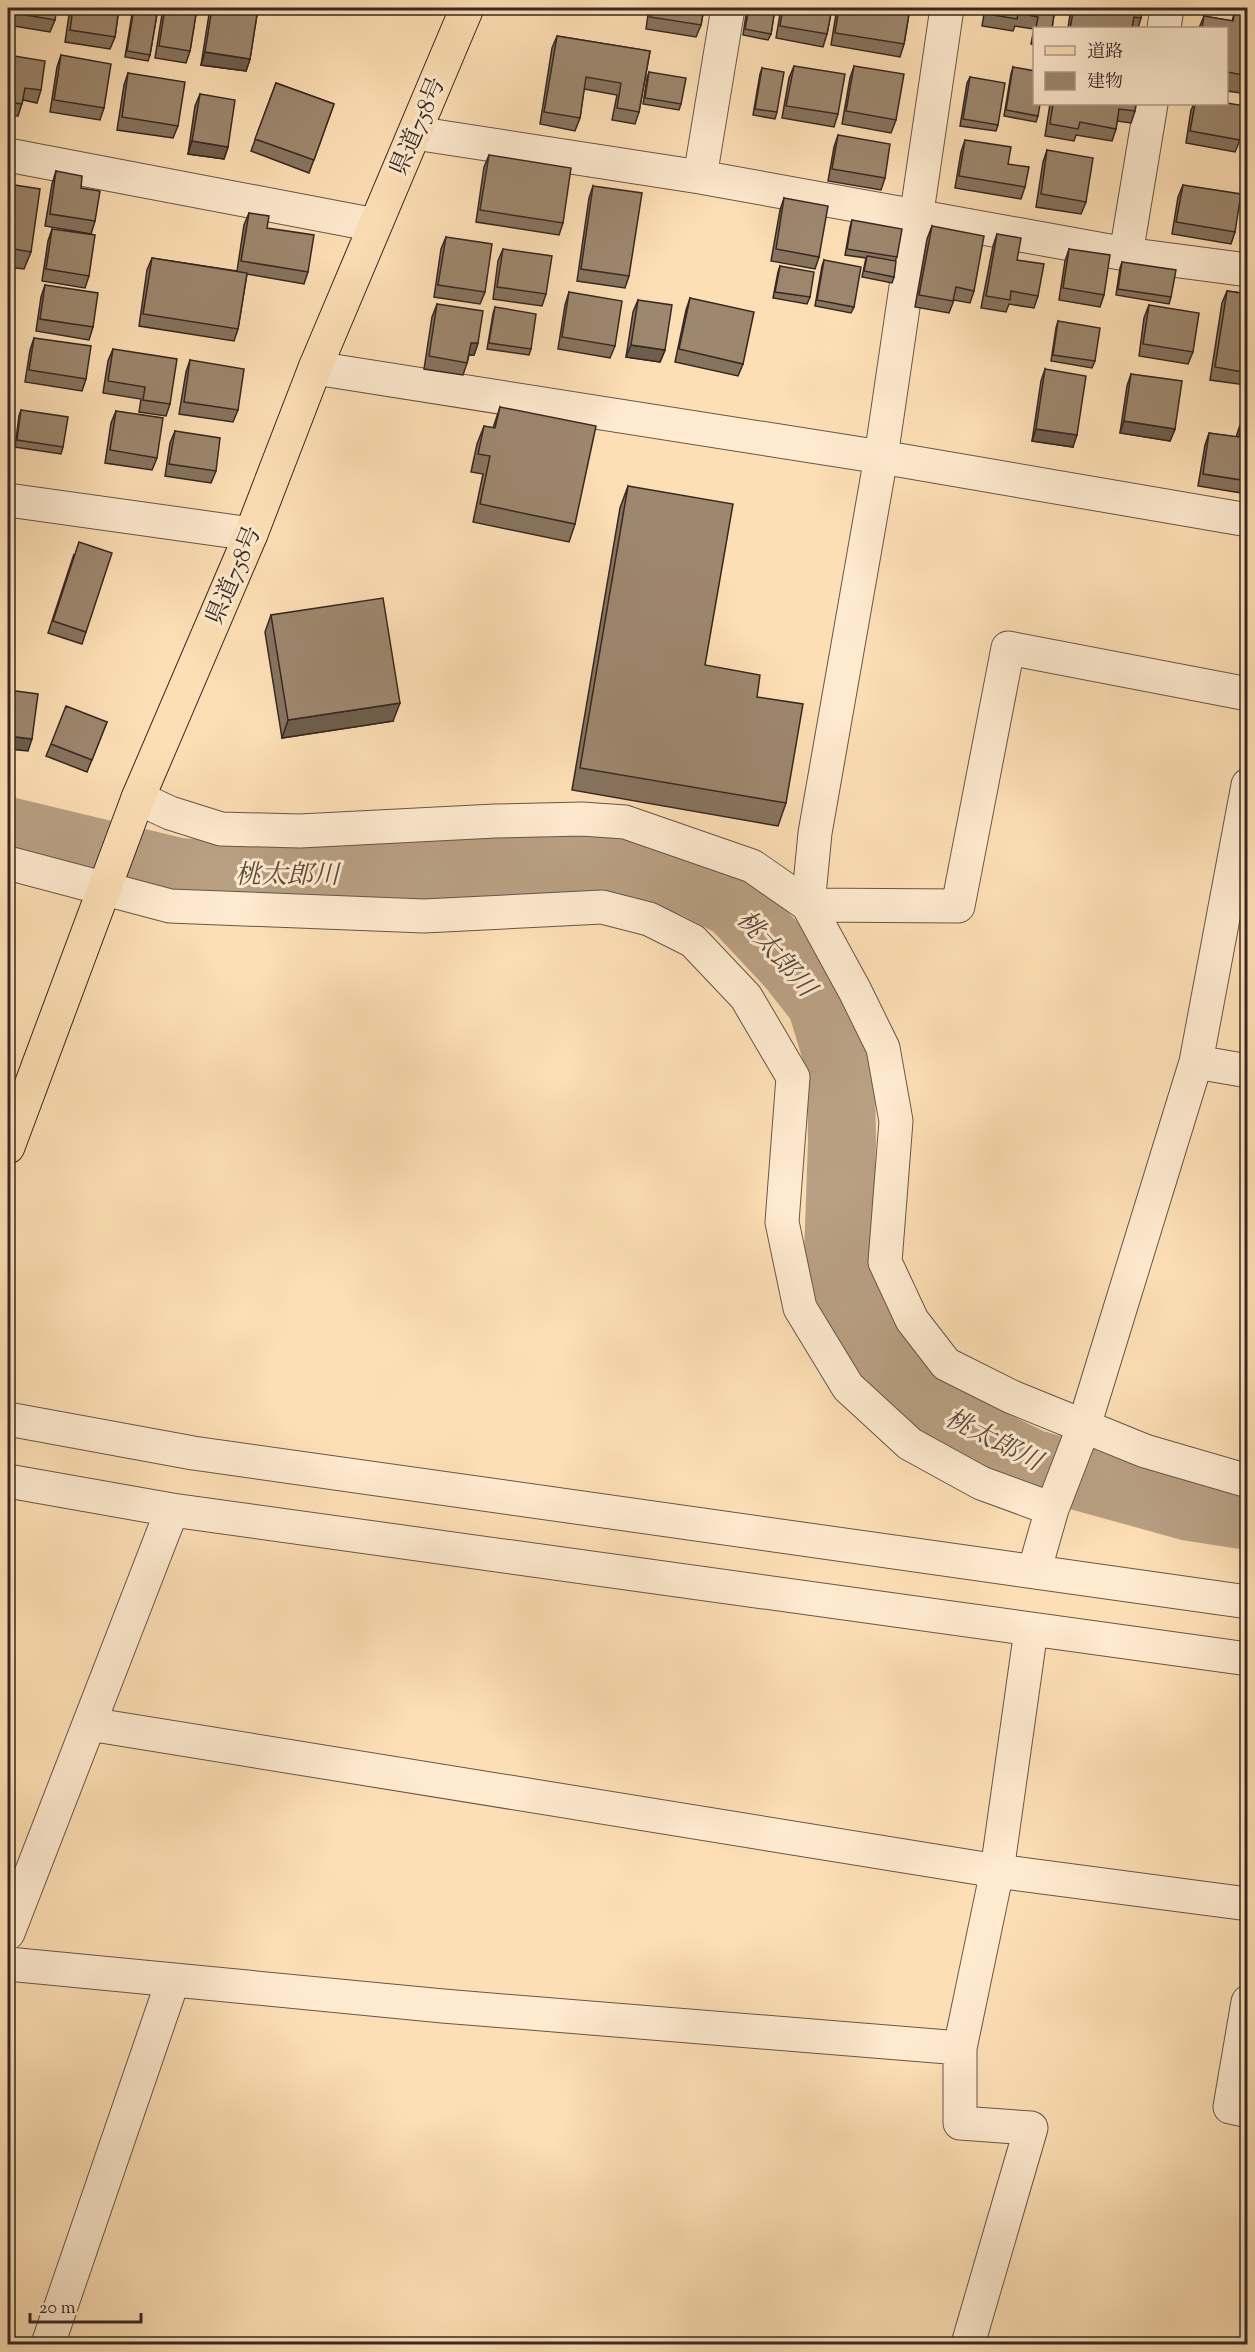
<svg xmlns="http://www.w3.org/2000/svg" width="1255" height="2352" font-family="'Sorts Mill Goudy','Noto Serif JP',serif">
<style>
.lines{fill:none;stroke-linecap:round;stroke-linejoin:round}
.river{stroke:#b9a083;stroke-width:68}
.minor-casing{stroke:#685547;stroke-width:35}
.major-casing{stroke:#362722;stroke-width:35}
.minor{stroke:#feeacf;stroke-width:33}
.major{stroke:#fddfb5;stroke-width:33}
.wall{fill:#87745f;stroke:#362722;stroke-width:1.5}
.shaded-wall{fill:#6e5e4d;stroke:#362722;stroke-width:1.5}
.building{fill:#9d876e;stroke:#362722;stroke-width:1.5}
.labels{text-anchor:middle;stroke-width:6;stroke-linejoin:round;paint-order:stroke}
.street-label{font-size:24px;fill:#362722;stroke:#feeacf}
.water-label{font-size:26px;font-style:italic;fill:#5d4b3f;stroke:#feeacf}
</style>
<rect width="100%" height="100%" fill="#fddfb5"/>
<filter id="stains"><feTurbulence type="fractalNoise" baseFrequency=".00333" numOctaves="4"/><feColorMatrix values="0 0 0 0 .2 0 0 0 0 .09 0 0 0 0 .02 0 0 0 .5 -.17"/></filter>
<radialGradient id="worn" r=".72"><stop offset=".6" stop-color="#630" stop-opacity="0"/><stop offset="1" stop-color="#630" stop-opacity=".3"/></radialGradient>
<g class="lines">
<path class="river" d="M8,831L179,872L270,878L424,872L588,858L642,864L697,885L734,904L792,966L821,1003L841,1069L842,1142L838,1254L853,1317L898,1379L962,1429L1031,1463L1190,1507L1248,1516"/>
<g class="minor-casing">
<path id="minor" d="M947,8L881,457L815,833L808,905L958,906L1008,648L1248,694
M1164,28L1167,8
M415,133L700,177L1126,254L1248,270
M8,155L375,225
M700,177L728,8
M1126,254L1151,104
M315,368L881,457L1248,520
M8,500L251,534
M138,798L170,813L221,829L300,831L495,821L582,819L625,822L752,866L808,905L855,991L883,1048L896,1121L885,1262L912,1320L946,1364L1012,1397L1145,1451L1248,1481
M8,863L170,906L424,916L602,907L649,919L693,941L746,997L793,1077L782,1222L800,1308L848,1387L910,1444L981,1483L1052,1509L1034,1572
M1196,1062L1248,1071
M8,1419L193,1453L1248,1602
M8,1481L172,1510L1248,1659
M1052,1509L1084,1426L1196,1062L1248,785
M89,1724L997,1871L1248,1904
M8,1933L172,1510
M8,1964L443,2006L960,2048
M1248,2002L1230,2107L1248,2111
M48,2344L173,1980
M968,2344L1031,2128L960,2123V2048L997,1871L1031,1630"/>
</g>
<g class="major-casing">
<path id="major" d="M8,1147L138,798L251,534L315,368L467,8"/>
</g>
<use href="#minor" class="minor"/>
<use href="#major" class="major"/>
</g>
<path class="wall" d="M8,8L55,20L50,32L8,25Z
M70,8H119L115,37L110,49L65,42Z
M133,8H158L150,55L148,61L125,57Z
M163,8H197L190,51L186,63L155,58Z
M210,8H258L250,59L246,71L201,65Z
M649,8H704L701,25L696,37L646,29Z
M747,8H775L771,34L768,40L743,35Z
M781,8H832L827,34L823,47L776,38Z
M837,8H910L904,44L900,57L831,45Z
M985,8H1055L1052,28H1035V45L1031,44L1034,29L1015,26L1013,31L982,26Z
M1071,8H1143L1141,18L1138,28H1068Z
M1207,8H1223L1222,10Z
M1235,8H1248V13L1234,11Z
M1235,11L1248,13V94L1227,91V28H1199L1204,16L1232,21Z
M557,36L650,51L639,112L635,124L612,120L617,95L584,89L580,118L575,131L540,124L552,48Z
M8,55L41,90L37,103L23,100L18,116L8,115Z
M61,55L104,108L100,120L50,112L57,67Z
M794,66L838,114L834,127L782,118L789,78Z
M854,66L896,120L891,133L842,124L850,78Z
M1013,67L1038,116L1036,122L1004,116L1011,74Z
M762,68L777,112L775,119L753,115L760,74Z
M649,72L681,104L679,110L643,104L647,78Z
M128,73L178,126L173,138L117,130L124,85Z
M970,77L998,125L996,131L960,126L967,83Z
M276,83L334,104L309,173L251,151Z
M200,94L228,147L224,159L188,154L195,106Z
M1050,104H1136L1135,111L1131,123L1117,121L1116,129L1112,141L1076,135L1074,141L1045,136Z
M1194,104H1227L1240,140L1235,152L1186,143L1191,110Z
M838,135L885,178L881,190L828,181L834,147Z
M965,140L1008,164L1025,187L1021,199L955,188L961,152Z
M1047,150L1086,202L1081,214L1036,207L1043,162Z
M489,155L563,223L559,235L476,222L484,167Z
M56,171L81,188L95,221L91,234L45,226L52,184Z
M8,184L31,252L24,269L8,267Z
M1183,185L1235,232L1231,244L1172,234L1178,197Z
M593,186L629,276L625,288L577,281L589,198Z
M784,198L819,257L815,269L771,261L780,210Z
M249,213L267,228L308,272L304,284L247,274L238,329L234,341L139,326L147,270L152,258L237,271L244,225Z
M852,220L897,257L895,261L894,277L892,283L862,277L866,258L845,255L850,227Z
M932,226L974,291L970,303L954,300L949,313L915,307L927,239Z
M52,229L89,276L85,288L42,281L48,241Z
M997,234L1017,260L1038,296L1034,308L1009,304L1006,312L981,308L993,246Z
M446,237L485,292L480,304L434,297L441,249Z
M503,249L546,294L542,306L493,299L498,261Z
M1069,249L1104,295L1100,307L1059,300L1065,261Z
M824,260L854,307L851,313L815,306L822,266Z
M1122,262L1171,297L1169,304L1116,295L1120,268Z
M780,266L810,297L807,304L773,298L778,272Z
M45,285L93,327L89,340L36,331L41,297Z
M1227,291L1248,294V380L1246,385L1210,380L1222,303Z
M569,292L615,346L610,358L558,349L565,305Z
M690,298L743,364L738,376L675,362L686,310Z
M638,300L665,350L660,362L626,357L633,312Z
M437,304L478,343L474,355H469L467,363L463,375L424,369L432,317Z
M1149,305L1193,352L1188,364L1139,356L1144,318Z
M495,307L531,349L529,355L487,349L493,314Z
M1058,321L1095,361L1092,368L1051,361L1056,328Z
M34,338L86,379L82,391L25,382L30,350Z
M113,349L170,404L166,416L139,412L141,399L103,393L108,361Z
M190,360L238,410L233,422L179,414L186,372Z
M1045,369L1073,447L1032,441L1041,381Z
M1131,374L1175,429L1170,441L1120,433L1127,386Z
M500,407L575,524L569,542L473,522L483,474L471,472L477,444L484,426L493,428Z
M21,410L63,447L61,454L15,447L19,416Z
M116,411L157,458L152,470L105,463L111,423Z
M1241,422L1248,423V494L1198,486L1205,445L1209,433L1236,437Z
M175,431L216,471L211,483L165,476L170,443Z
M628,486L705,665L757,697L786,803L778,826L572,790L620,508Z
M74,554L86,632L82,644L48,633Z
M271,615L393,721L282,738L265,632Z
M107,722L87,772L46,756L51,744Z"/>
<path class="shaded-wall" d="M205,52L250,59L246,71L201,65Z
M192,141L228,147L224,159L188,154Z
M471,343H478L474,355H466Z
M631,345L665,350L660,362L626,357Z
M1124,421L1175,429L1170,441L1120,433Z
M1036,429L1077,435L1073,447L1032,441Z
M400,703L393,721L282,738L288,720Z
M8,736L32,739L28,751L8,749Z"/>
<path class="building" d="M8,8H57L55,20L8,12Z
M73,8H119L115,37L70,30Z
M134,8H158L150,55L127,51Z
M165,8H197L190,51L159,46Z
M212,8H258L250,59L205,52Z
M652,8H704L701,25L650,17Z
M749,8H775L771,34L745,29Z
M783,8H832L827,34L780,26Z
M839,8H910L904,44L835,33Z
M987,8H1055L1052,28H1036L1038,17L1018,13L1017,19L986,14Z
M1074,8H1143L1141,18L1134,17L1132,28H1070Z
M1235,11L1248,13V76L1227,72V28H1202L1204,16L1233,21Z
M557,36L650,51L639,112L617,108L621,83L586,77L580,118L544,112Z
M8,55L45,61L41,90L25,88L22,104L8,102Z
M61,55L111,64L104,108L54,100Z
M794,66L845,74L838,114L786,106Z
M854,66L904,74L896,120L846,111Z
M1013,67L1035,71V104H1040L1038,116L1006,110Z
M762,68L784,72L777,112L755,109Z
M649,72L686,78L681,104L645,98Z
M128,73L185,82L178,126L122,117Z
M970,77L1005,83L998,125L963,119Z
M276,83L334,104L314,160L255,139Z
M200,94L235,100L228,147L192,141Z
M1227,103L1245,106L1240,140L1190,131L1195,104Z
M1053,104H1136L1135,111L1119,109L1116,129L1080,122L1078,129L1050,124Z
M838,135L890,144L885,178L832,169Z
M965,140L1011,147L1008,164L1029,167L1025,187L959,176Z
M1047,150L1093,158L1086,202L1041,194Z
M489,155L571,168L563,223L480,210Z
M56,171L82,176L81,188L100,191L95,221L50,214Z
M8,184L40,189L31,252L8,248Z
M1183,185L1241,194L1235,232L1176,222Z
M593,186L642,193L629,276L581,269Z
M784,198L828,206L819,257L776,249Z
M249,213L269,216L267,228L314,235L308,272L241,261Z
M852,220L902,229L897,257L847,249Z
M932,226L984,236L974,291L956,287L953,301L919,295Z
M52,229L95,235L89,276L46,269Z
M997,234L1021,238L1017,260L1044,264L1038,296L1011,291L1010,300L986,296Z
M446,237L492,244L485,292L438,285Z
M503,249L552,256L546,294L497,287Z
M1069,249L1110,255L1104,295L1063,288Z
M867,256L896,261L894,277L864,271Z
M152,258L247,273L238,329L143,314Z
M824,260L861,267L854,307L817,300Z
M1122,262L1176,270L1171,297L1118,289Z
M780,266L814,272L810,297L775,292Z
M45,285L98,293L93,327L40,319Z
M1227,291L1248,294V373L1215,367Z
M569,292L622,301L615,346L562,337Z
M690,298L754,312L743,364L679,349Z
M638,300L672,305L665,350L631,345Z
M437,304L483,311L478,343H471L467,363L429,356Z
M1149,305L1199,313L1193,352L1143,344Z
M495,307L536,314L531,349L489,343Z
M1058,321L1100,328L1095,361L1053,355Z
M34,338L91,346L86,379L29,370Z
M113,349L177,359L170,404L143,400L145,387L108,381Z
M190,360L244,369L238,410L184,402Z
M1045,369L1086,376L1077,435L1036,429Z
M1131,374L1182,381L1175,429L1124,421Z
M500,407L596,426L575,524L480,504L490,456L478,454L484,426L495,428Z
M21,410L68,417L63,447L17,440Z
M116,411L163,418L157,458L110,450Z
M1241,422L1248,423V481L1203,474L1209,433L1239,437Z
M175,431L220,438L216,471L169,464Z
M628,486L733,504L705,665L760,675L757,697L803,704L786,803L580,768Z
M79,542L112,553L86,632L53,621Z
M383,598L400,703L288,720L271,615Z
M8,690L38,694L32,739L8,736Z
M66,706L107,722L92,760L51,744Z"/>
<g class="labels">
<g class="street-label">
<text transform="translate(417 126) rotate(-67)" y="8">県道758号</text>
<text transform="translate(233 575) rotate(-67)" y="8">県道758号</text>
</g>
<g class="water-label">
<text x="287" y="883">桃太郎川</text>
<text transform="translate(777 953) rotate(49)" y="9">桃太郎川</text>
<text transform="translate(994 1439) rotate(27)" y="9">桃太郎川</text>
</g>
</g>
<rect width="1255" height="2352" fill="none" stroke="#fddfb5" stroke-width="30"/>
<rect x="9" y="9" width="1237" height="2334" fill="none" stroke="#362722" stroke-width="3"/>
<rect x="15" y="15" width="1225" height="2322" fill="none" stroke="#362722" stroke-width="1.5"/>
<rect x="1033" y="27" width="195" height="78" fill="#feeacf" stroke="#ae9c8a" stroke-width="1.5"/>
<rect x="1045" y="46" width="30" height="9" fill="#fddfb5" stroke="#ae9c8a" stroke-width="1.5"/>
<text x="1087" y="57" font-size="18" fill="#362722">道路</text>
<rect x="1045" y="72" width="30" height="18" fill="#9d876e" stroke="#ae9c8a" stroke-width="1.5"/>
<text x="1087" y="87" font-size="18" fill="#362722">建物</text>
<path d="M30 2313v9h111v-9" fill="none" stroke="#362722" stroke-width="3"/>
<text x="39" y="2313" font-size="18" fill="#362722" stroke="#feeacf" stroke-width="4.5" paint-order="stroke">20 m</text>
<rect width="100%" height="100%" filter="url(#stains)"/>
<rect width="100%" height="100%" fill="url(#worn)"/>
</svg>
